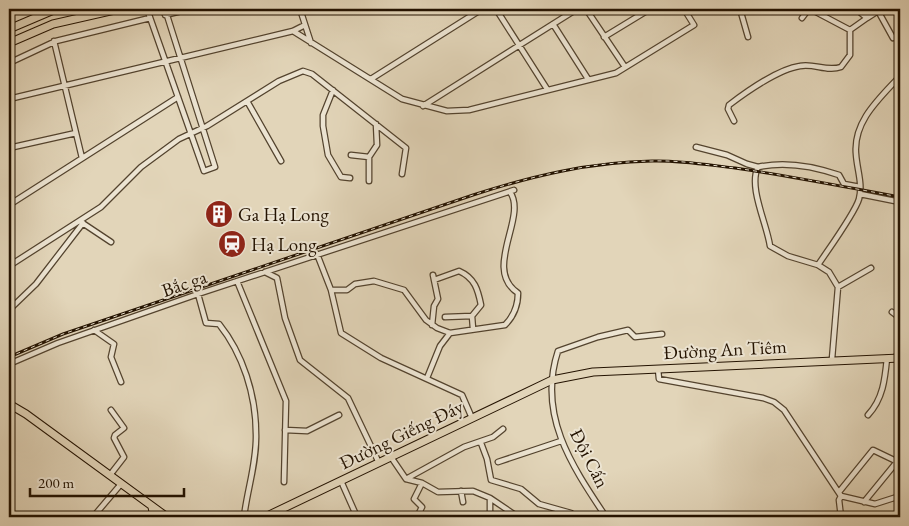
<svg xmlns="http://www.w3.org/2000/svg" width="909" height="526" font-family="'EB Garamond',serif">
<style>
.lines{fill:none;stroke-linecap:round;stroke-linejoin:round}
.minor-casing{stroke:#53432e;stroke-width:7}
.primary-casing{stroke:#231200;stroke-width:9}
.minor{stroke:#ece4d2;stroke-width:4.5}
.primary{stroke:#e2d5b9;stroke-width:7}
.rail-casing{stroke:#231200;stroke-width:3}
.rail{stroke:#ece4d2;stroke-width:1;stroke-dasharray:4;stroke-linecap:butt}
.labels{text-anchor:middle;stroke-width:4;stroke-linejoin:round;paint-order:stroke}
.poi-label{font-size:19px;fill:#231200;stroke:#ece4d2;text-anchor:start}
.street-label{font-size:19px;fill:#231200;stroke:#ece4d2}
</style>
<rect width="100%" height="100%" fill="#e2d5b9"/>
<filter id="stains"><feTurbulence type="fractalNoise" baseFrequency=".004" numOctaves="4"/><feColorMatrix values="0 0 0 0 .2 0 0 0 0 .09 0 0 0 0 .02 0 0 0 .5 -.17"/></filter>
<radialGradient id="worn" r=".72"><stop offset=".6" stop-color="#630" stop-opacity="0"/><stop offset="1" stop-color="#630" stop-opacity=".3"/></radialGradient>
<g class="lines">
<g class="minor-casing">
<path id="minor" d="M147,9L204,171L215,167L165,9
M300,9L311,43
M496,9L547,89
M586,9L625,67
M740,9L748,37
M856,9L867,18L881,9
M877,9L893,38
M9,10L13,9
M165,15L190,9
M688,15L693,9
M802,18L808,10L814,11L850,30
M553,24L588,79
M850,30L867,18
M293,31L402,99L447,111L469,110L616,73L694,25L684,9
M604,37L650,9
M54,41L82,158
M9,63L56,41L150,18
M371,79L482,9
M333,90L323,115V126L328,155L341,177L350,178
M9,99L293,31L305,25
M247,101L281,161
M423,106L577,9
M734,121L728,109L729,105C746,92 779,69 800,66C814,63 827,72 841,67L850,55V30
M696,147L727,155L747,164L758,167
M9,148L76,133
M351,155L369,157
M369,181V157L377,145L376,124
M860,194L900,202
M9,205L178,97
M81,222L111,242
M317,254L331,290L341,333L381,358L462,395L472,418
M818,265C828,250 855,213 859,199C863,184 857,170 856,154C853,121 880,98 900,76
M9,266L101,207L141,167L179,139L207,126L279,81L303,71L312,74L406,148L402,174
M265,272L277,278L285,318L300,360L348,398L379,463
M434,280L459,271C475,278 478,290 481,305L472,316L473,329
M237,281L286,401L284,482
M838,287L871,268
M331,290H347L355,284L374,281L404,290L426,320L437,328L450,333L505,325C513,317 518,305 518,293C482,269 528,217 510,192
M198,294L206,323L219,324C243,354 256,395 256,434C257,462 247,490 244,517
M9,310L36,284L83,223
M892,312L900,318
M445,317L472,316
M432,325L434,306L438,299L433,275
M94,330L114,344L111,357L121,382
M895,358L900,350
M832,359L838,287L829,272L818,265L788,256L770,246C767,224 748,187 758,167C785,161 813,166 839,175L844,184L860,187
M9,364L58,343L198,294L514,190
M658,369L659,379L763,398L774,402L784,410L841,496L839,500L841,517
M427,378L440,346L450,333
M868,415C883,399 885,379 887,358
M285,430L307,431L339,415
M481,443L487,459L491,480L521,489L539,504L571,513L575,517
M391,457L406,479L422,483L438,492L473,491L490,498L518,517
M498,462L561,441
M110,475L124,457L114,438L115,435L124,428L111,410
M406,479L464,447L493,437L503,429
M341,481L357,517
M461,491L463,502
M839,492L873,450L898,462
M841,496L875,504L900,496
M864,502L900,458
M93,517L121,484
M417,517L422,507L414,499L422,483
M490,517V498
M606,517C572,466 537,415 558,351L598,337L628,330L635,337L662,334"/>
</g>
<g class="primary-casing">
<path id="primary" d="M9,29L56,9
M9,43L53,24L119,9
M9,404L26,414L167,517
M152,507L154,517
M265,517L552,380L593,372L900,358"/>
</g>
<use href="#minor" class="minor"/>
<use href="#primary" class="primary"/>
<g class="rail-casing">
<path id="rail" d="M9,357L63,334L473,195C532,176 590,162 652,161C680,160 708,165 735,168C791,176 845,187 900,197"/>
</g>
<use href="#rail" class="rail"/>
</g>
<defs>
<g id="building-disc" transform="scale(1.4375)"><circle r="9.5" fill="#8f2418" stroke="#ece4d2"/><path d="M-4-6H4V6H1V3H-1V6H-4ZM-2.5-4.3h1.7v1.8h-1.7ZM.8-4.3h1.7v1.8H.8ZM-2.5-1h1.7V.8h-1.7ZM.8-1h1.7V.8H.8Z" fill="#fff"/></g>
<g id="station-disc" transform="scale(1.4375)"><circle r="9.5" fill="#8f2418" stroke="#ece4d2"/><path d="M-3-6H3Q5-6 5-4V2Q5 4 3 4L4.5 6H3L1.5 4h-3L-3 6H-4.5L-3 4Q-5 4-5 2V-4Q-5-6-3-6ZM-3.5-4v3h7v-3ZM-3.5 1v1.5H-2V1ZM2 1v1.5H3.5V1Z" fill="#fff"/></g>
</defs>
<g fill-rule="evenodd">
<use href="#building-disc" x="219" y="214"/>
<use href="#station-disc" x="232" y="244"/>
</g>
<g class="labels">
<g class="poi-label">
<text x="238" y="221">Ga Hạ Long</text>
<text x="251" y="251">Hạ Long</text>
</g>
<g class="street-label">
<text transform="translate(184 283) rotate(-19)" y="7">Bắc ga</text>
<text transform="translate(725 349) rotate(-3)" y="7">Đường An Tiêm</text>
<text transform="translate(401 434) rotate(-26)" y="7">Đường Giếng Đáy</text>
<text transform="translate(590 458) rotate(63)" y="7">Đội Cấn</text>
</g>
</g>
<rect width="909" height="526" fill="none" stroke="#e2d5b9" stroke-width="30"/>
<rect x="10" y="10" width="889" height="506" fill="none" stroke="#231200" stroke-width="2.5"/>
<rect x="15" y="15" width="879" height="496" fill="none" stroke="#231200"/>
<path d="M30 488v8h154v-8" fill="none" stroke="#231200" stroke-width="2.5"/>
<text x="38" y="488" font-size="15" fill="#231200" stroke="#ece4d2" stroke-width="4" paint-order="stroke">200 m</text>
<rect width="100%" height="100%" filter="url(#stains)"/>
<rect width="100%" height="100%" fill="url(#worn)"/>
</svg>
